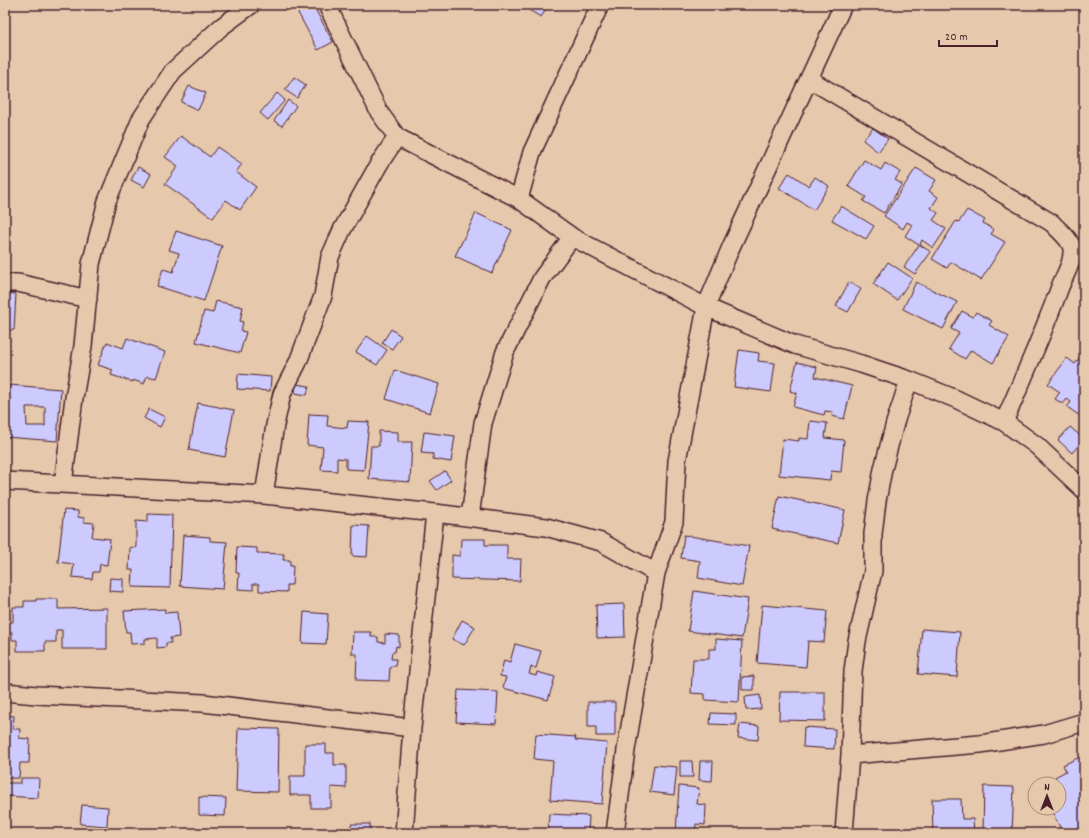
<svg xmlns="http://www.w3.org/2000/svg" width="1089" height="838" font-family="Dekko,sans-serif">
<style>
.building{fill:#cdcbfe;stroke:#4a1f2b;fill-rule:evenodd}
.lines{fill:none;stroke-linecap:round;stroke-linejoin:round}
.minor-casing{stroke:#4a1f2b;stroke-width:20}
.minor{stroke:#e6c9ad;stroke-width:17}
</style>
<rect width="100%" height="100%" fill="#e6c9ad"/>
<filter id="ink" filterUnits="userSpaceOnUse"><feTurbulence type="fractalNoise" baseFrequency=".025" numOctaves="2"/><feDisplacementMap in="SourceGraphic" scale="8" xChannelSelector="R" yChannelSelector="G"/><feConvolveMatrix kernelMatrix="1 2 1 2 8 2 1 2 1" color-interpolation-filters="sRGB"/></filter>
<g filter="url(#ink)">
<path class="building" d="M304,5H313L333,42L318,50L296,9Z
M529,5H549L541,17L527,9Z
M294,77L306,85L297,98L285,90Z
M189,86L206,93L198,110L181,102Z
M277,93L285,100L268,120L260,113Z
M288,100L296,106L282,126L274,121Z
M873,128L888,139L878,152L863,140Z
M181,136L210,157L217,147L242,164L236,172L256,187L240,210L226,200L213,218L165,184L178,166L165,157Z
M864,160L881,170L885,163L900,172L895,180L902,184L884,213L863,201L866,197L848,186Z
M138,167L151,174L144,187L131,180Z
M916,168L936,180L929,191L938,197L931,208L938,213L933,220L946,229L933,248L922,240L920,245L931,252L915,274L904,267L919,245L905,236L912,225L907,222L903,229L884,216Z
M789,173L809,186L815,177L829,186L814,210L779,188Z
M841,206L874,226L866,239L832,220Z
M967,210L985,220L983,223L994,230L991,234L1005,242L981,280L951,262L947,268L932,259L956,221L959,222Z
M476,213L512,230L492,273L455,256Z
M176,231L222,246L204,301L157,286L163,269L173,272L179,253L169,250Z
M888,262L912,278L897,300L873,284Z
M849,282L861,289L848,312L836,306Z
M916,282L957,302L943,329L903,309Z
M5,293L16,294L14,330H5Z
M216,301L243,307L240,321L243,322L241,331L246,332L240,353L196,342L204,311L213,313Z
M962,311L973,317L976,312L992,321L989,325L1009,337L993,363L971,350L965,359L949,349L959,333L951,329Z
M391,329L401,336L392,349L382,343Z
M367,336L387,350L377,365L356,352Z
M127,338L165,352L156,378L147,376L144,384L133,380V382L111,375L113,370L98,365L107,342L123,348Z
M739,350L759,353L758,361L775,363L771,392L734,387Z
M1080,357L1084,360V416L1083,418L1067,407L1071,402L1067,399L1063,404L1055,399L1060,392L1048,384L1067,358L1075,364Z
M797,362L817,367L815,377L852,386L844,419L832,416L833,412L825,411L824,415L793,407L797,393L790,391Z
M395,370L439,384L430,413L386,399Z
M238,374L271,377L270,391L237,389Z
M296,384L309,386L307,395L295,393Z
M9,385L61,389L57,441L5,437ZM26,407H45V426H27Z
M198,403L234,410L225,457L189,450Z
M149,409L165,417L160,427L144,418Z
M309,414L328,415L327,426L347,428L348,421L369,422L364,470L346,469V459L337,458V471L321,470L323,447L307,445Z
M810,421L827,423L825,438L844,440L841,472L831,471L830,480L779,475L783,439L799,441V438L808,439Z
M1070,427L1084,439L1072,453L1058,440Z
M379,431L398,432V442H412L410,482L369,479L371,446H379Z
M424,432L455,436L451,462L433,459V454L421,453Z
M445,471L451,480L437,490L430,481Z
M779,496L845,510L838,543L772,529Z
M64,510L78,511V517L84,518V522L94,523L92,537L110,539L107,565L100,564L99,572H93L92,579L72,577L74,564L58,562Z
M148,514L172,515L170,588L132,587L133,570H129L130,547L136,548V521L148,522Z
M353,525L369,526L367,557L352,556Z
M183,535L210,537V541L227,542L223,589L180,586Z
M684,535L749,546L742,586L698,578L700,561L681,558Z
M461,539H485V545H507V559H521L520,581L452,579V555L460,556Z
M237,547L257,548V553L284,554L283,560H290V566H293L292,585H287V592L259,591V584H253V590L238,589L239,573H236Z
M110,578L123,579V592L109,591Z
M694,591L748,599L742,638L688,631Z
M36,599H58V609L107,608V649H62V630H56V642H45V651H17V640H12V632H6V622H13V607H24V601H36Z
M624,604L625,637L597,638L596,605Z
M762,605L827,611L824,642L808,641L806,667L757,663Z
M165,609V613L177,612L179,637L170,638L171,643H166V647L157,648V638L145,639V643L131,644L130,632H126L124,611Z
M304,612L328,614L326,644L302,643Z
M462,620L475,627L464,645L452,639Z
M922,629L960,632L957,677L918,674Z
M353,632H371V637H378V642L385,643V634L399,635V647L396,646L395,652H392L391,659H396L395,666H390L389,681L356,680L357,654H352Z
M716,639L742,641L739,702L705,700V694L691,693L693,659H709V649H716Z
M515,644L541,651L536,668L531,667L529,674L536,676L537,672L555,677L548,700L503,688L506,677L500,676L504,660L510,662Z
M754,676V690H742V677Z
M458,690L498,692L496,724L456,722Z
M780,692H825V721L779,720Z
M760,695L761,709L746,710L745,697Z
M588,702H615V736H596V727H588Z
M711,713L736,714V725L710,724Z
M5,715L14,716L13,729H20L19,738L30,739L29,763H20L19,778H5Z
M740,724L759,726L758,740L738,738Z
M804,727L835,729L834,749L803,747Z
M238,728L279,729L278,792L236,791Z
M536,734L576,737L575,740L607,743L602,804L550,800L553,761L534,759Z
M305,744H326V753H334V765H346V788L331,787V808H311V795H290V776H305Z
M1082,756L1084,760V833H1063L1050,808H1059V784H1057L1058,783L1055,777L1066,771L1063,765Z
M680,761H692L693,777H680Z
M700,761H713L712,781L699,780Z
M654,765L677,767L674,795L650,792Z
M21,778H39L38,798L5,796V783H21Z
M679,786L699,788L697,804L706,805L705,825L696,824L695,833H676Z
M984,786L1014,787L1012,833H983Z
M199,797L226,798L225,816L199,815Z
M932,799H961L962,819H973L974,833H933Z
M82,805L108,807L107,826L80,824Z
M549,814L589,816L588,833H548Z
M351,824H370V831H389V833H351Z"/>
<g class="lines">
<g class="minor-casing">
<path id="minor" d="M327,5L379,112L397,137L519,199L572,237L706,307L795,345L861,364L909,380L956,399L1004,422L1036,445L1084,490
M809,79L1052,223C1058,230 1071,239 1072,249C1073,263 1065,274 1060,287C1043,333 1024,377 1004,422
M519,199L532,152L600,5
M5,283H18L88,299
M5,481L264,495L435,513L546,527L601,542L656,573
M63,484L74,398L83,346L91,264L107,201L141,119L173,71L221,27L251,5
M264,495L275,425L282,394L298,362L323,296L330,257L342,230L379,164L397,137
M470,517L483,423L505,352L542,278L572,237
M5,692L36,695L203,703L412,728
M850,755L980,744L1044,734L1084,722
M404,833L412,728L435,513
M615,833L626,750L656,573L674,522L677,461L706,307L731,247L843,5
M844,833L850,755L853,671L857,641L873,571V534L877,501L883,469L895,423L909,380"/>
</g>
<use href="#minor" class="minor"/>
</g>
</g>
<rect width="1089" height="838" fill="none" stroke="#e6c9ad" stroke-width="20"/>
<rect x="10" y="10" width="1069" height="818" fill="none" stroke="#4a1f2b" stroke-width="1.5" filter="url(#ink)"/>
<g transform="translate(1047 796)"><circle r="19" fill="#e6c9ad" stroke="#a88579"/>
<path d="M0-3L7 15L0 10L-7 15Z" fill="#4a1f2b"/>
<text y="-6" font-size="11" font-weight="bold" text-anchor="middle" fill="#4a1f2b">N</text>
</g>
<path d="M939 40v6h58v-6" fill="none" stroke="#4a1f2b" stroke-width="2"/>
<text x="945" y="40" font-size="12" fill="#4a1f2b" stroke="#e6c9ad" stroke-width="3" paint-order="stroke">20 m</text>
</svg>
